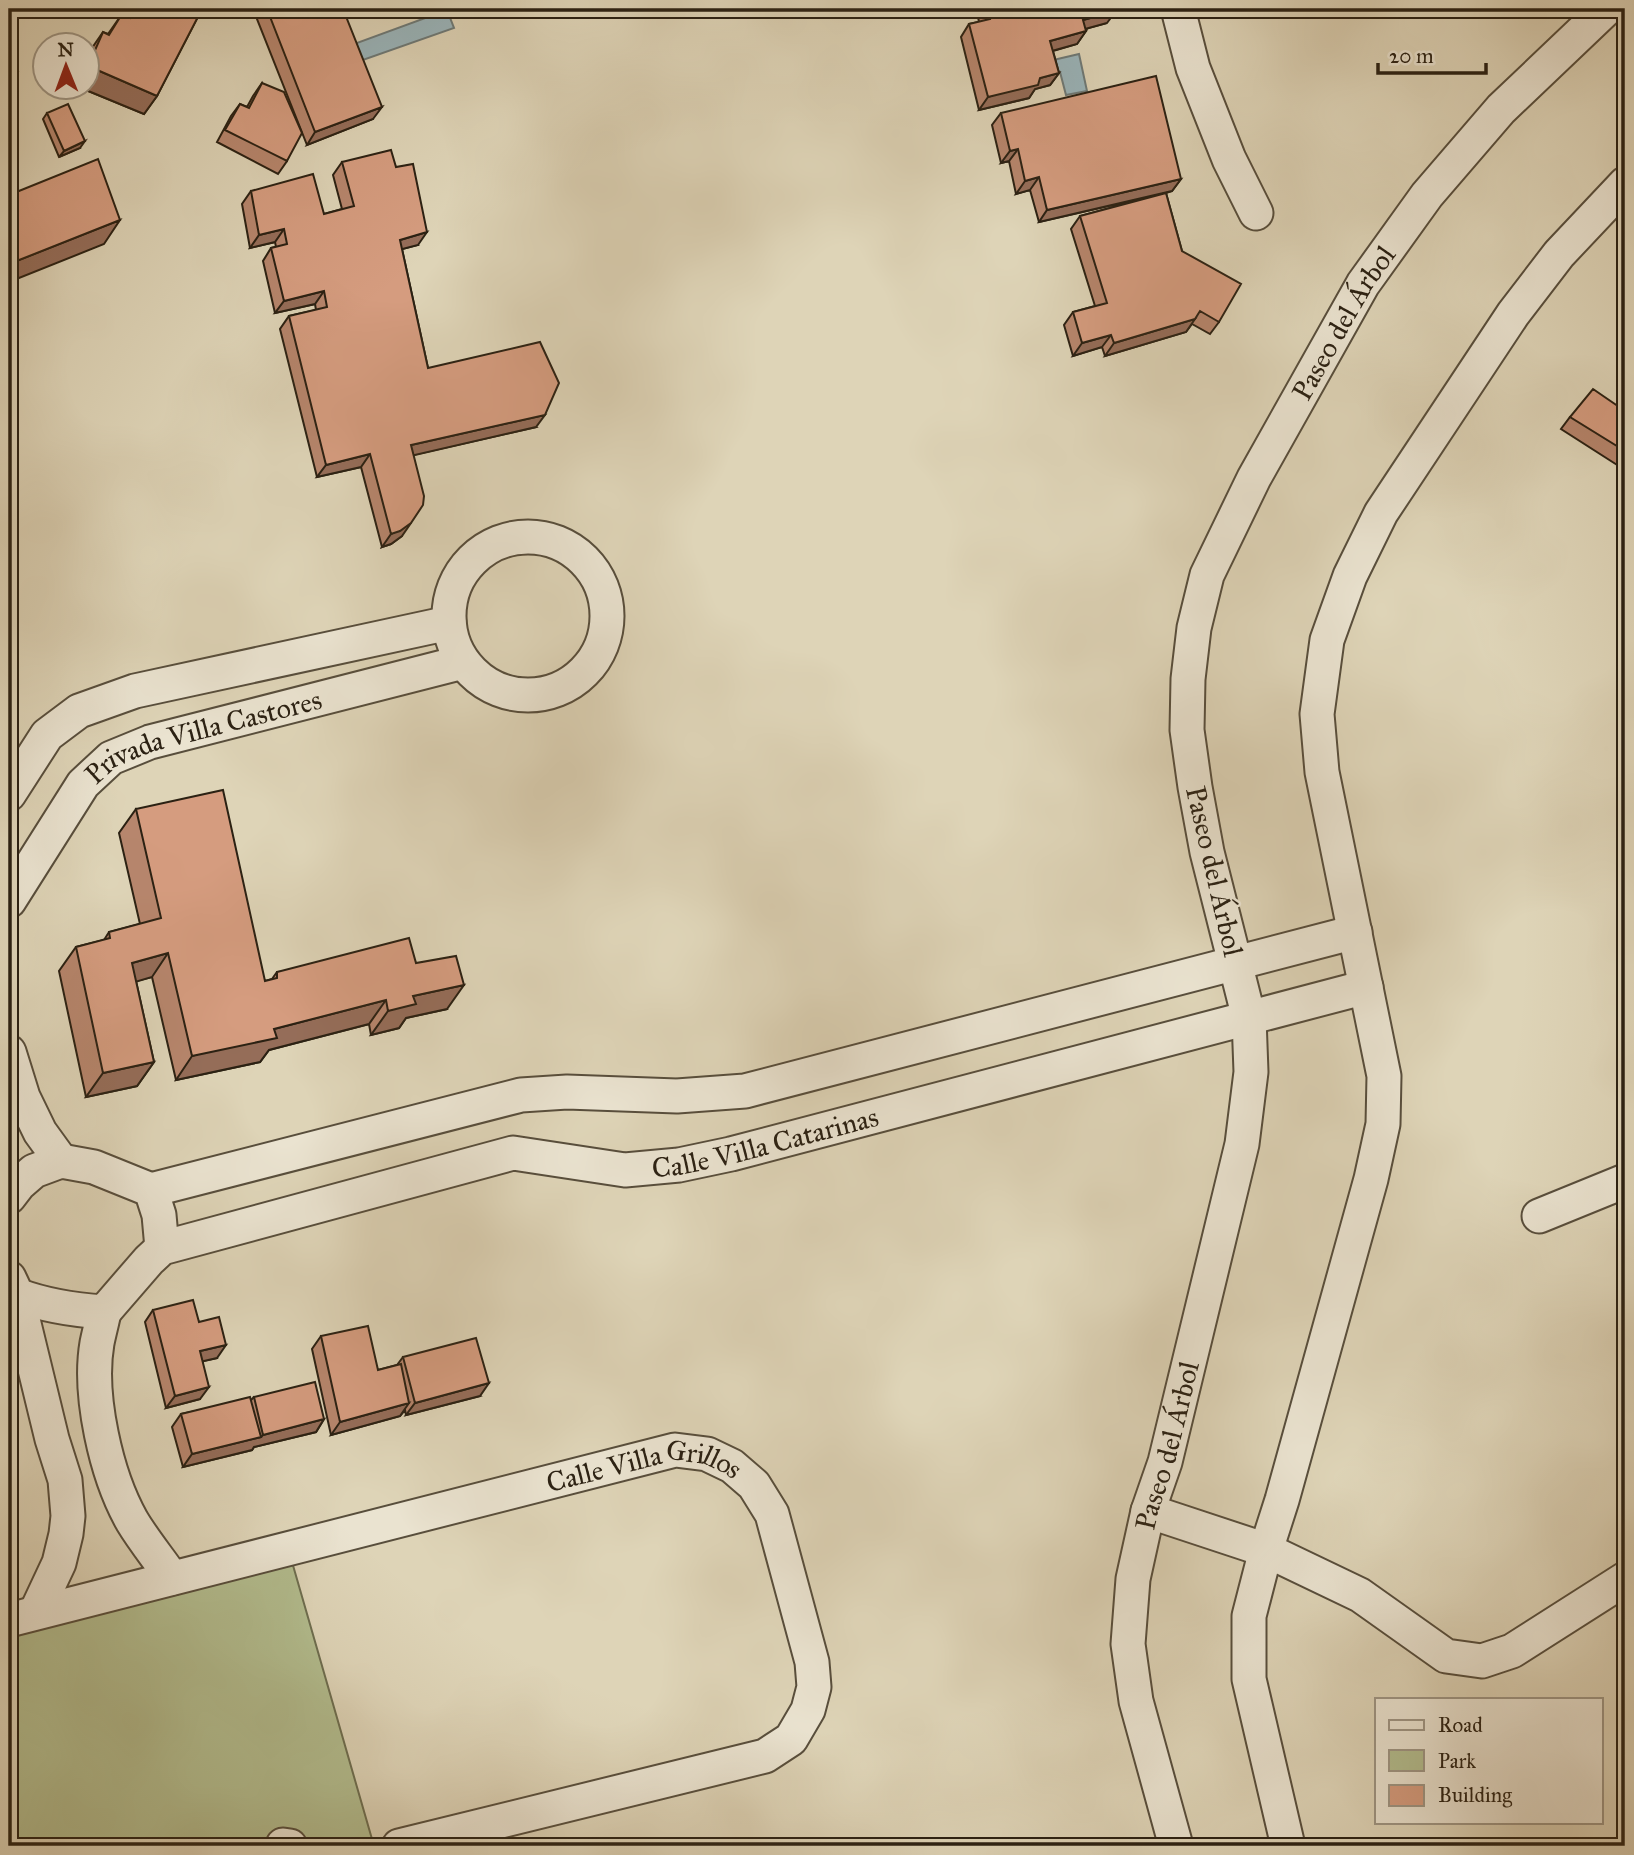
<svg xmlns="http://www.w3.org/2000/svg" width="1634" height="1855" font-family="'IM FELL Great Primer',serif">
<style>
.green{fill:#b2bc8e;stroke:#6e6e50;stroke-width:2}
.water{fill:#9ab5bb;stroke:#6e7a78;stroke-width:2}
.lines{fill:none;stroke-linecap:round;stroke-linejoin:round}
.street-casing{stroke:#584e3c;stroke-width:37}
.street{stroke:#eae3d0;stroke-width:33}
.wall{fill:#b7866d;stroke:#2b2113;stroke-width:2}
.shaded-wall{fill:#956d59;stroke:#2b2113;stroke-width:2}
.building{fill:#d59c7f;stroke:#2b2113;stroke-width:2}
.labels{text-anchor:middle;stroke-width:5;stroke-linejoin:round;paint-order:stroke}
.street-label{font-size:28px;fill:#2b2113;stroke:#eae3d0}
</style>
<rect width="100%" height="100%" fill="#ded4b7"/>
<filter id="stains"><feTurbulence type="fractalNoise" baseFrequency=".00286" numOctaves="4"/><feColorMatrix values="0 0 0 0 .2 0 0 0 0 .09 0 0 0 0 .02 0 0 0 .5 -.17"/></filter>
<radialGradient id="worn" r=".72"><stop offset=".6" stop-color="#630" stop-opacity="0"/><stop offset="1" stop-color="#630" stop-opacity=".3"/></radialGradient>
<path class="green" d="M290,1555L374,1846H9V1625Z"/>
<path class="water" d="M447,10L454,28L360,61L354,44Z
M1079,54L1087,91L1066,95L1060,72L1052,74L1049,61Z"/>
<g class="lines">
<g class="street-casing">
<g id="street">
<path d="M1178,9L1193,68L1229,159L1256,213"/>
<circle cx="528" cy="616" r="79"/>
<path d="M9,794L47,735L79,711L135,691L449,623"/>
<path id="s1" d="M9,901L83,784L111,758L150,742L463,662"/>
<path d="M9,1052L23,1097L40,1132L61,1161"/>
<path d="M151,1190L521,1095L567,1092L677,1096L745,1091L1355,932"/>
<path d="M9,1197L19,1184L34,1171L61,1161L94,1167L151,1190L159,1215L162,1248"/>
<path d="M1539,1216L1625,1181"/>
<path id="s2" d="M9,1278L17,1295C46,1306 73,1310 104,1312L149,1260L162,1248L513,1153L625,1170L679,1165L731,1154L1366,987"/>
<path d="M17,1295L52,1439L65,1480L68,1516L66,1534L59,1563L36,1612"/>
<path d="M104,1312C102,1322 99,1333 97,1343C88,1395 106,1475 132,1521C144,1541 159,1559 172,1578"/>
<path d="M1148,1511L1266,1550L1360,1595L1446,1656L1482,1661L1512,1651L1625,1579"/>
<path id="s3" d="M9,1620L675,1450L707,1454L732,1466L754,1485L772,1514L812,1662L814,1687L808,1710L791,1739L765,1756L399,1846"/>
<path d="M283,1845L290,1846"/>
<path id="s4" d="M1176,1846L1136,1701L1128,1644L1133,1579L1148,1511L1165,1462L1242,1144L1251,1072L1249,1018L1207,852L1195,787L1187,730L1188,679L1194,628L1207,575L1254,478L1363,284L1427,195L1501,109L1606,9"/>
<path d="M1288,1846L1249,1679V1616L1266,1550L1282,1500L1371,1179L1383,1124L1384,1076L1322,772L1317,714L1327,640L1350,576L1381,513L1513,314L1559,254L1625,184"/>
</g>
</g>
<use href="#street" class="street"/>
</g>
<path class="wall" d="M131,9H202L157,96L144,114L81,88H88V56L90,51L103,32L108,34L122,14L126,16Z
M253,9H358L345,14L373,119L307,145Z
M983,9H1000L1001,12L1107,23L1085,29L1086,31L1077,44L1053,51L1059,73L1050,85L1035,89L1029,98L979,110L961,37L969,24L979,22L978,17Z
M262,83L287,161L278,174L217,142L231,116L240,104L247,107L253,96Z
M47,113L80,148L59,157L43,119Z
M1001,113L1181,179L1172,191L1166,193L1182,251L1219,322L1210,334L1192,324L1186,332L1105,356L1102,347L1073,356L1064,325L1073,312L1095,306L1071,229L1080,216L1165,193L1039,222L1030,190L1016,194L1009,161L1001,163L992,125Z
M342,162L418,245L402,249L428,368L536,427L413,455L402,536L391,544L382,547L361,467L317,477L280,329L289,316L316,310L315,304L275,313L263,261L271,248L276,247L275,242L250,248L242,204L251,191L324,214L342,209L333,175Z
M1625,286V303L1618,297Z
M1625,411V470L1561,429L1570,417Z
M136,809L265,981L272,979L277,972L416,963L447,1009L406,1018L399,1028L371,1035L369,1024L269,1050L260,1062L176,1080L152,977L136,981L154,1062L137,1086L86,1097L59,971L76,947L104,940L109,932L140,924L119,833Z
M153,1310L199,1322L217,1358L203,1361L200,1399L166,1408L145,1322Z
M321,1336L378,1370L397,1365L403,1357L480,1396L406,1415L405,1410L400,1416L331,1435L312,1349Z
M254,1397L324,1419L316,1432L254,1447L252,1450L183,1467L172,1427L181,1414L251,1400Z"/>
<path class="shaded-wall" d="M340,9H358L333,18Z
M1116,11L1107,23L1074,32L1083,20Z
M1086,31L1077,44L1041,54L1050,41Z
M88,66L157,96L144,114L81,88H88Z
M1059,73L1050,85L1035,89L1029,98L979,110L988,97L1040,78Z
M382,107L373,119L307,145L315,132Z
M85,141L80,148L59,157L64,151Z
M1018,149L1009,161L1001,163L1010,151Z
M1039,177L1030,190L1016,194L1025,181Z
M1181,179L1172,191L1039,222L1047,210Z
M120,220L104,244L9,282V264Z
M284,229L275,242L250,248L259,235Z
M427,232L418,245L391,252L400,240Z
M324,291L315,304L275,313L284,301Z
M1195,319L1186,332L1105,356L1114,343Z
M1111,335L1102,347L1073,356L1082,343Z
M545,415L536,427L402,458L411,445Z
M370,454L361,467L317,477L326,465Z
M411,523L402,536L391,544L382,547L391,534Z
M168,953L152,977L115,988L132,963Z
M464,985L447,1009L406,1018L399,1028L371,1035L388,1011L413,996Z
M386,1000L369,1024L269,1050L260,1062L176,1080L192,1056L274,1029Z
M154,1062L137,1086L86,1097L103,1073Z
M226,1345L217,1358L191,1364L200,1351Z
M489,1383L480,1396L406,1415L415,1403Z
M209,1387L200,1399L166,1408L175,1396Z
M409,1403L400,1416L331,1435L340,1422Z
M324,1419L316,1432L254,1447L252,1450L183,1467L192,1454L261,1437L263,1435Z"/>
<path class="building" d="M134,9H202L157,96L88,66L103,32L109,35L122,14L130,18Z
M267,9H343L382,107L315,132Z
M988,9H1000L1001,12L1012,9H1115L1116,11L1083,20L1086,31L1050,41L1059,73L1040,78L1038,85L988,97L969,24L990,19Z
M9,70L18,72L9,107Z
M1156,76L1181,179L1047,210L1039,177L1025,181L1018,149L1010,151L1001,113Z
M262,83L284,92L302,133L287,161L225,130L240,104L249,108Z
M68,104L85,141L64,151L47,113Z
M391,150L396,167L413,164L427,232L400,240L428,368L540,342L559,383L545,415L411,445L424,496L423,505L411,523L400,531L391,534L370,454L326,465L289,316L327,307L324,291L284,301L271,248L287,244L284,229L259,235L251,191L313,174L324,214L354,206L342,162Z
M98,159L120,220L9,264V195Z
M1166,193L1182,251L1241,284L1219,322L1200,311L1195,319L1114,343L1111,335L1082,343L1073,312L1107,303L1080,216Z
M1593,389L1625,411V451L1570,417Z
M223,790L265,981L277,978V972L409,938L416,963L456,956L464,985L413,996L416,1004L388,1011L386,1000L274,1029L277,1038L192,1056L168,953L132,963L154,1062L103,1073L76,947L110,938L109,932L161,918L136,809Z
M193,1300L199,1322L219,1317L226,1345L200,1351L209,1387L175,1396L153,1310Z
M368,1326L378,1370L401,1364L409,1403L340,1422L321,1336Z
M476,1338L489,1383L415,1403L403,1357Z
M315,1382L324,1419L263,1435L254,1397Z
M250,1397L261,1437L192,1454L181,1414Z"/>
<g class="labels">
<g class="street-label">
<text dy="10" stroke="none"><textPath href="#s4" startOffset="1587">Paseo del Árbol</textPath></text>
<text dy="10" stroke="none"><textPath href="#s1" startOffset="271">Privada Villa Castores</textPath></text>
<text transform="translate(1215 871) rotate(77)" y="10">Paseo del Árbol</text>
<text dy="10" stroke="none"><textPath href="#s2" startOffset="814">Calle Villa Catarinas</textPath></text>
<text dy="10" stroke="none"><textPath href="#s4" startOffset="411">Paseo del Árbol</textPath></text>
<text dy="10" stroke="none"><textPath href="#s3" startOffset="656">Calle Villa Grillos</textPath></text>
</g>
</g>
<rect width="1634" height="1855" fill="none" stroke="#ded4b7" stroke-width="35"/>
<rect x="10" y="10" width="1613" height="1834" fill="none" stroke="#2b2113" stroke-width="3.5"/>
<rect x="18" y="18" width="1599" height="1820" fill="none" stroke="#2b2113" stroke-width="2"/>
<rect x="1375" y="1698" width="228" height="126" fill="#eae3d0" stroke="#9e9584" stroke-width="2"/>
<rect x="1389" y="1720" width="35" height="10" fill="#eae3d0" stroke="#9e9584" stroke-width="2"/>
<text x="1438" y="1732" font-size="21" fill="#2b2113">Road</text>
<rect x="1389" y="1750" width="35" height="21" fill="#b2bc8e" stroke="#9e9584" stroke-width="2"/>
<text x="1438" y="1768" font-size="21" fill="#2b2113">Park</text>
<rect x="1389" y="1785" width="35" height="21" fill="#d59c7f" stroke="#9e9584" stroke-width="2"/>
<text x="1438" y="1802" font-size="21" fill="#2b2113">Building</text>
<g transform="translate(66 66) rotate(359)"><circle r="33" fill="#eae3d0" stroke="#9e9584" stroke-width="2"/>
<path d="M0-5L12 26L0 18L-12 26Z" fill="#8f2418"/>
<text y="-10" font-size="19" font-weight="bold" text-anchor="middle" fill="#2b2113">N</text>
</g>
<path d="M1378 63v10h108v-10" fill="none" stroke="#2b2113" stroke-width="3.5"/>
<text x="1389" y="63" font-size="21" fill="#2b2113" stroke="#eae3d0" stroke-width="5" paint-order="stroke">20 m</text>
<rect width="100%" height="100%" filter="url(#stains)"/>
<rect width="100%" height="100%" fill="url(#worn)"/>
</svg>
